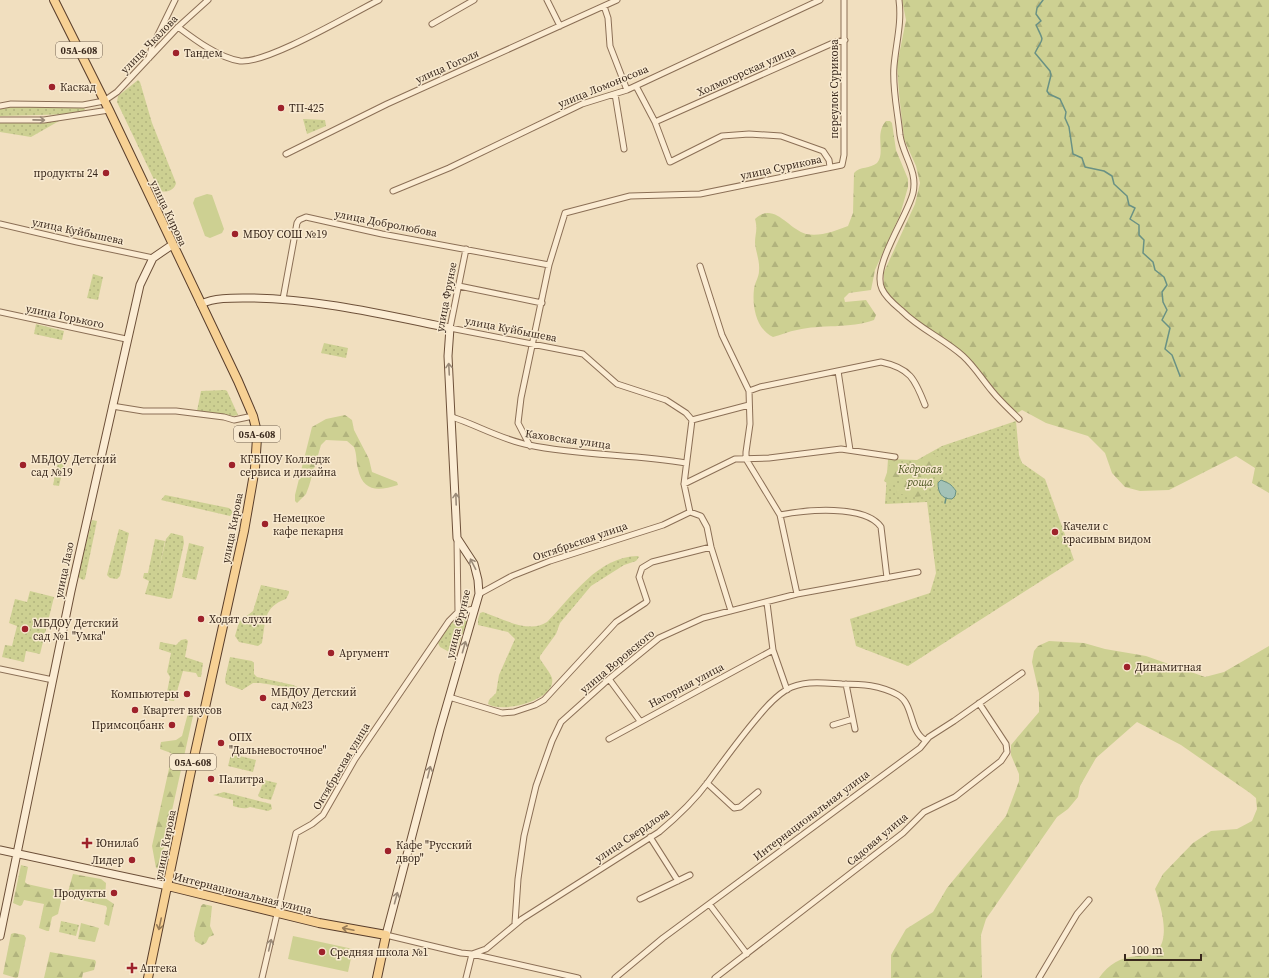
<svg xmlns="http://www.w3.org/2000/svg" width="1269" height="978" font-family="'Source Serif 4',serif">
<style>
.grass{fill:url(#grass-dots)}
.forest{fill:url(#forest-firs)}
.pitch{fill:#cdd092}
.water{fill:#a3c2b7;stroke:#699184}
.lines{fill:none;stroke-linecap:round;stroke-linejoin:round}
.stream{stroke:#699184;stroke-width:1.5}
.minor-casing{stroke:#8b6f56;stroke-width:7}
.secondary-casing{stroke:#6d5039;stroke-width:9}
.primary-casing{stroke:#583d2b;stroke-width:10}
.minor{stroke:#fbecd3;stroke-width:5}
.secondary{stroke:#fbecd3;stroke-width:7}
.primary{stroke:#f7d194;stroke-width:8}
.oneway{stroke:#9a8a78}
.oneway2{stroke:#987c58}
.poi-dot{fill:#9e222b;stroke:#f8e9cf;stroke-width:1.5}
.labels{text-anchor:middle;stroke-width:3;stroke-linejoin:round;paint-order:stroke}
.shield{fill:#f8e9cf;stroke:#726252;stroke-width:1}
.shield-label{font-size:10px;font-weight:bold;fill:#39281c}
.street-label{font-size:11px;fill:#39281c;stroke:#f8e9cf}
.poi-label{font-size:11px;fill:#39281c;stroke:#f8e9cf;text-anchor:start}
.park-label{font-size:11px;font-style:italic;fill:#4d5721;stroke:#f8e9cf}
</style>
<defs>
<pattern id="grass-dots" width="8" height="8" patternUnits="userSpaceOnUse"><rect width="8" height="8" fill="#cdd092"/><path d="M2 2h.1M6 6h.1" fill="none" stroke="#b1b37d" stroke-width="1.8" stroke-linecap="round"/></pattern>
<pattern id="forest-firs" width="22" height="20" patternUnits="userSpaceOnUse"><rect width="22" height="20" fill="#cdd092"/><path d="M5 1l3.5 6h-7zM16 11l3.5 6h-7z" fill="#b1b37d"/></pattern>
</defs>
<rect width="100%" height="100%" fill="#f1dfbf"/>
<path class="grass" d="M138,80L140,82L152,123L176,183C175,190 165,194 159,190L117,102L118,96Z
M12,107H82L85,109L84,111L75,114L0,116V109Z
M303,119L325,120L326,126L307,134Z
M59,121L31,137L0,132V122Z
M93,274L103,277L98,300L87,298Z
M36,324L64,331L62,340L34,334Z
M324,343L348,348L346,358L321,353Z
M225,390L227,391L238,415L233,416L197,411L201,391Z
M1016,421L1019,455L1022,463L1045,479L1074,560L908,666L856,646L850,619L930,593L936,573L927,502L885,504L888,459L917,460L942,446Z
M60,454L66,456L59,486L53,485Z
M165,495L229,508L233,512L230,516L161,500Z
M92,520L97,521L85,579L83,580L78,577Z
M119,529L129,533L120,576L117,579L110,578L107,575Z
M171,533L183,536L184,543L172,598L169,599L145,594L149,581L143,578L144,573H148L155,539L165,541L158,574L166,539Z
M189,543L204,547L196,580L182,577Z
M638,556L639,557L636,561L624,565L591,586L560,623L556,634L540,656V659C543,664 550,672 552,678C557,700 503,714 488,704L489,700L496,693L499,675L515,639L508,632L478,625V619L480,613L483,612C503,619 529,634 547,622C573,596 597,557 638,556Z
M261,585L289,591V593L286,599C263,607 266,621 262,643L258,646L239,642L235,636L239,622L253,611Z
M30,591L54,597L40,654L26,651L24,662L2,657L5,645L12,646L17,626L9,623L15,599L27,602Z
M456,615H461L467,621L458,646L453,654L440,647L438,643Z
M186,639L188,641L185,657L203,663L201,677H198L196,673L183,671L175,698L174,701L167,700L166,697L170,677L167,672L171,653L159,649L160,642L176,645L181,640Z
M230,657L252,661L254,663V674L257,677L293,685L304,690V695H298L280,686L260,683H253L242,690L226,684L225,679Z
M231,754L256,760L253,772L228,766Z
M264,780L277,783L271,800L261,798L258,796Z
M224,792L271,804L272,809L268,811L250,807C244,810 238,807 233,806V800L213,795Z
M61,921L79,925L76,936L59,932Z"/>
<path class="forest" d="M902,0H1269V493L1252,483L1255,468L1236,456L1169,490L1140,491L1125,487L1112,473L1105,453L1088,436L1046,423L1022,410L1016,414L965,355L919,324L888,295L884,287V272L915,204L920,183L916,166L904,139L899,93L897,65L906,20Z
M886,121H890L892,123L896,150L908,179V187L900,215L875,270L871,290L849,293L844,298L845,302L866,300L876,315L874,320C850,329 821,324 797,330C789,331 781,335 773,337C756,329 752,306 754,289C755,282 759,277 759,271C760,261 756,253 755,243C755,234 758,230 755,219C774,201 788,229 806,234C820,237 835,231 848,226L853,213L854,173C860,166 870,169 877,163C886,153 874,134 886,121Z
M345,415L352,420L354,430L369,459L372,472L397,482L398,485C378,491 363,492 358,469C356,462 357,454 354,447L347,441L326,440L321,445L309,486L306,494L297,503L295,501V495L312,427L326,419Z
M932,453L945,461L934,472L932,481L923,496L914,497L897,493L896,489L900,485L907,481V479C900,478 897,480 892,486L884,481L891,461L912,464Z
M1049,641L1084,643L1105,649L1146,656L1205,677L1224,672L1269,646V978H1099C1109,964 1120,957 1138,956C1141,956 1144,956 1147,956C1175,950 1161,906 1155,889L1163,874L1193,843L1211,831L1237,829L1252,821L1257,809L1256,798L1250,793L1181,745L1137,722L1096,758L1080,786L1078,797L1068,809L1057,817L986,919L981,935L982,978H891V955L906,929L933,912L947,888L1006,816L1019,781V774L1011,755V745L1039,712V693L1032,662L1034,651L1038,646Z
M191,712L193,716L159,869L156,868L152,846L172,755L171,753L160,749L161,742L176,740L182,736L188,713Z
M21,865L28,867L25,882L27,884L63,892L58,914L52,917L49,931H47L39,928L44,904L24,900L22,905L20,906L13,903Z
M73,874L101,879L106,883L105,898L114,904L109,926L104,924L107,908L106,906L81,900L69,895L68,892Z
M203,904L212,906L210,926L214,935L209,937L206,943L202,945L195,941L194,933L201,906Z
M81,923L99,928L95,942L78,939Z
M14,933L24,935L26,938L18,977L16,978L3,974L11,934Z
M50,952L95,960L96,962L94,970L83,973L82,978H44Z"/>
<path class="pitch" d="M207,194L212,195L224,229L222,233L210,238L205,236L193,203L195,198Z
M293,936L353,949L348,972L288,959Z"/>
<path class="water" d="M941,480C950,484 950,483 956,491L955,496L952,499C941,499 938,492 938,483Z"/>
<g class="lines">
<path class="stream" d="M1043,0L1037,8L1036,14L1041,21L1036,25C1045,44 1043,36 1035,53L1050,71L1051,75L1047,91L1049,94L1060,99L1066,112L1065,118L1069,127L1073,154L1082,158L1085,167L1104,171L1112,176L1114,184L1127,196L1129,205L1135,208L1130,219L1139,225V235L1144,240L1143,253L1153,262L1155,270L1164,277L1167,285L1162,292L1163,302L1167,310L1162,320L1170,328L1165,349L1172,355L1180,376
M945,503L946,498"/>
<g class="minor-casing">
<path id="minor" d="M547,0L560,26
M899,0C902,23 896,43 894,66C892,88 898,113 900,135C903,156 918,171 913,193C907,217 871,267 882,289C886,298 895,305 902,311C920,329 944,339 963,356C974,366 982,379 992,391C1000,401 1010,410 1019,419
M604,6L608,18L610,46L627,90
M432,24L474,0
M178,27C194,39 219,58 240,61C267,64 351,14 379,0
M149,58L152,47L175,0
M636,86L655,122L670,162L722,136L749,134L781,136L823,151L829,160L830,167
M615,94L624,149
M0,106L11,104L83,105L104,101L117,92L178,27L208,0
M0,120H44L109,110
M655,122L833,43L845,40
M286,154L387,104L617,0
M393,191L449,168L582,104L627,90L820,0
M0,224L77,242L153,258
M466,249L450,328L583,354L617,384L666,400L686,413L692,420L749,405
M700,266L722,335L749,391L750,424L746,452V459L780,515L797,594
M459,286L542,303
M283,299L297,223L299,220L306,217L382,234L549,265
M0,312L126,339
M838,371L850,450
M749,391L760,387L881,362C910,368 915,379 925,405
M112,406L143,411H176L224,417L234,420L253,416
M452,417C477,425 502,440 529,445C580,456 634,454 686,463
M530,446L518,423L521,398L549,265L565,213L630,196L700,194L842,165L844,155V0
M684,484L735,459L769,458L841,449L895,457
M690,512L701,516L707,527L711,547L731,611
M690,512L684,484L692,420
M780,515C805,510 865,504 881,527L887,578
M457,539L458,612
M479,594L512,576L550,561L663,525L690,512
M767,603L773,650L787,690
M0,669L53,680
M609,679L640,721
M449,697L502,713L514,712L535,705L544,700L616,622L645,603L647,601L639,577L642,568L652,562L711,547
M853,719L855,729
M833,725L853,719L846,684
M609,739L773,650
M707,783L734,808L740,807L758,792
M650,837L678,881
M640,899L690,875
M710,905L747,954
M515,923L518,879L524,836L536,786L552,741L561,722L609,679L659,638L703,618L797,594L918,572
M386,935L461,953L472,954L486,949L522,919L659,832C677,817 694,801 708,782C724,760 740,738 757,718C765,708 775,697 786,690C803,680 823,683 842,684C862,684 880,685 898,695C914,704 909,731 925,740
M262,978L296,833L312,824L323,815L355,759L449,621L458,612L474,609
M466,978L472,954L578,978
M615,978L663,938L920,748L929,737L954,721L1022,673
M715,978L903,833L924,812L955,797L1001,761L1007,752L1006,744L979,703
M1039,978L1077,914L1089,900"/>
</g>
<g class="secondary-casing">
<path id="secondary" d="M201,304C216,297 235,298 252,298C318,299 385,315 450,328L448,356L457,538L474,564L478,580L479,594L440,729L386,935
M0,850L168,886
M0,936L71,591L140,285L153,258L172,245"/>
</g>
<g class="primary-casing">
<path id="primary" d="M54,0L109,110L238,381L253,416L256,428L257,438L255,468L244,531L191,771L148,978
M168,886L319,923L386,935L377,978"/>
</g>
<use href="#minor" class="minor"/>
<use href="#secondary" class="secondary"/>
<use href="#primary" class="primary"/>
</g>
<defs><path id="oneway-shaft" d="M-6 0H5M1.5-3L5.5 0L1.5 3" fill="none" stroke-width="1.6" stroke-linecap="round" stroke-linejoin="round"/></defs>
<g class="oneway">
<use href="#oneway-shaft" transform="translate(39 120) rotate(1)"/>
<use href="#oneway-shaft" transform="translate(449 369) rotate(-93)"/>
<use href="#oneway-shaft" transform="translate(456 499) rotate(-92)"/>
<use href="#oneway-shaft" transform="translate(473 564) rotate(-117)"/>
<use href="#oneway-shaft" transform="translate(464 647) rotate(-74)"/>
<use href="#oneway-shaft" transform="translate(429 772) rotate(-76)"/>
<use href="#oneway-shaft" transform="translate(396 898) rotate(-75)"/>
<use href="#oneway-shaft" transform="translate(270 945) rotate(-77)"/>
</g>
<g class="oneway2">
<use href="#oneway-shaft" transform="translate(160 924) rotate(102)"/>
<use href="#oneway-shaft" transform="translate(348 929) rotate(-168)"/>
</g>
<g class="poi-dot">
<circle cx="176" cy="53" r="4"/>
<circle cx="52" cy="87" r="4"/>
<circle cx="281" cy="108" r="4"/>
<circle cx="106" cy="173" r="4"/>
<circle cx="235" cy="234" r="4"/>
<circle cx="23" cy="465" r="4"/>
<circle cx="232" cy="465" r="4"/>
<circle cx="265" cy="524" r="4"/>
<circle cx="1055" cy="532" r="4"/>
<circle cx="201" cy="619" r="4"/>
<circle cx="25" cy="629" r="4"/>
<circle cx="331" cy="653" r="4"/>
<circle cx="1127" cy="667" r="4"/>
<circle cx="187" cy="694" r="4"/>
<circle cx="263" cy="698" r="4"/>
<circle cx="135" cy="710" r="4"/>
<circle cx="172" cy="725" r="4"/>
<circle cx="221" cy="743" r="4"/>
<circle cx="211" cy="779" r="4"/>
<path d="M85 837h4v4h4v4h-4v4h-4v-4h-4v-4h4z"/>
<circle cx="388" cy="851" r="4"/>
<circle cx="132" cy="860" r="4"/>
<circle cx="114" cy="893" r="4"/>
<circle cx="322" cy="952" r="4"/>
<path d="M130 962h4v4h4v4h-4v4h-4v-4h-4v-4h4z"/>
</g>
<g class="labels">
<g class="shield">
<rect x="56" y="42" width="46" height="16" rx="3"/>
<rect x="234" y="426" width="46" height="16" rx="3"/>
<rect x="170" y="754" width="46" height="16" rx="3"/>
</g>
<g class="shield-label">
<text x="79" y="54">05А-608</text>
<text x="257" y="438">05А-608</text>
<text x="193" y="766">05А-608</text>
</g>
<g class="street-label">
<text transform="translate(149 44) rotate(-46)" y="4">улица Чкалова</text>
<text transform="translate(447 66) rotate(-24)" y="4">улица Гоголя</text>
<text transform="translate(746 71) rotate(-24)" y="4">Холмогорская улица</text>
<text transform="translate(603 86) rotate(-22)" y="4">улица Ломоносова</text>
<text transform="translate(834 89) rotate(-90)" y="4">переулок Сурикова</text>
<text transform="translate(781 167) rotate(-12)" y="4">улица Сурикова</text>
<text transform="translate(169 213) rotate(65)" y="4">улица Кирова</text>
<text transform="translate(386 223) rotate(11)" y="4">улица Добролюбова</text>
<text transform="translate(78 231) rotate(12)" y="4">улица Куйбышева</text>
<text transform="translate(446 297) rotate(-79)" y="4">улица Фрунзе</text>
<text transform="translate(65 316) rotate(12)" y="4">улица Горького</text>
<text transform="translate(511 329) rotate(11)" y="4">улица Куйбышева</text>
<text transform="translate(568 439) rotate(8)" y="4">Каховская улица</text>
<text transform="translate(232 528) rotate(-79)" y="4">улица Кирова</text>
<text transform="translate(580 541) rotate(-19)" y="4">Октябрьская улица</text>
<text transform="translate(64 570) rotate(-78)" y="4">улица Лазо</text>
<text transform="translate(458 624) rotate(-76)" y="4">улица Фрунзе</text>
<text transform="translate(617 661) rotate(-40)" y="4">улица Воровского</text>
<text transform="translate(686 685) rotate(-28)" y="4">Нагорная улица</text>
<text transform="translate(341 766) rotate(-59)" y="4">Октябрьская улица</text>
<text transform="translate(811 815) rotate(-37)" y="4">Интернациональная улица</text>
<text transform="translate(632 835) rotate(-34)" y="4">улица Свердлова</text>
<text transform="translate(877 839) rotate(-40)" y="4">Садовая улица</text>
<text transform="translate(165 845) rotate(-79)" y="4">улица Кирова</text>
<text transform="translate(243 893) rotate(14)" y="4">Интернациональная улица</text>
</g>
<g class="poi-label">
<text x="184" y="57">Тандем</text>
<text x="60" y="91">Каскад</text>
<text x="289" y="112">ТП-425</text>
<text x="98" y="177" text-anchor="end">продукты 24</text>
<text x="243" y="238">МБОУ СОШ №19</text>
<text x="31" y="463">МБДОУ Детский<tspan x="31" dy="13">сад №19</tspan></text>
<text x="240" y="463">КГБПОУ Колледж<tspan x="240" dy="13">сервиса и дизайна</tspan></text>
<text x="273" y="522">Немецкое<tspan x="273" dy="13">кафе пекарня</tspan></text>
<text x="1063" y="530">Качели с<tspan x="1063" dy="13">красивым видом</tspan></text>
<text x="209" y="623">Ходят слухи</text>
<text x="33" y="627">МБДОУ Детский<tspan x="33" dy="13">сад №1 "Умка"</tspan></text>
<text x="339" y="657">Аргумент</text>
<text x="1135" y="671">Динамитная</text>
<text x="271" y="696">МБДОУ Детский<tspan x="271" dy="13">сад №23</tspan></text>
<text x="179" y="698" text-anchor="end">Компьютеры</text>
<text x="143" y="714">Квартет вкусов</text>
<text x="164" y="729" text-anchor="end">Примсоцбанк</text>
<text x="229" y="741">ОПХ<tspan x="229" dy="13">"Дальневосточное"</tspan></text>
<text x="219" y="783">Палитра</text>
<text x="96" y="847">Юнилаб</text>
<text x="396" y="849">Кафе "Русский<tspan x="396" dy="13">двор"</tspan></text>
<text x="124" y="864" text-anchor="end">Лидер</text>
<text x="106" y="897" text-anchor="end">Продукты</text>
<text x="330" y="956">Средняя школа №1</text>
<text x="140" y="972">Аптека</text>
</g>
<g class="park-label">
<text x="920" y="473">Кедровая<tspan x="920" dy="13">роща</tspan></text>
</g>
</g>
<path d="M1125 954v6h76v-6" fill="none" stroke="#39281c" stroke-width="2"/>
<text x="1131" y="954" font-size="12" fill="#39281c" stroke="#f8e9cf" stroke-width="3" paint-order="stroke">100 m</text>
</svg>
